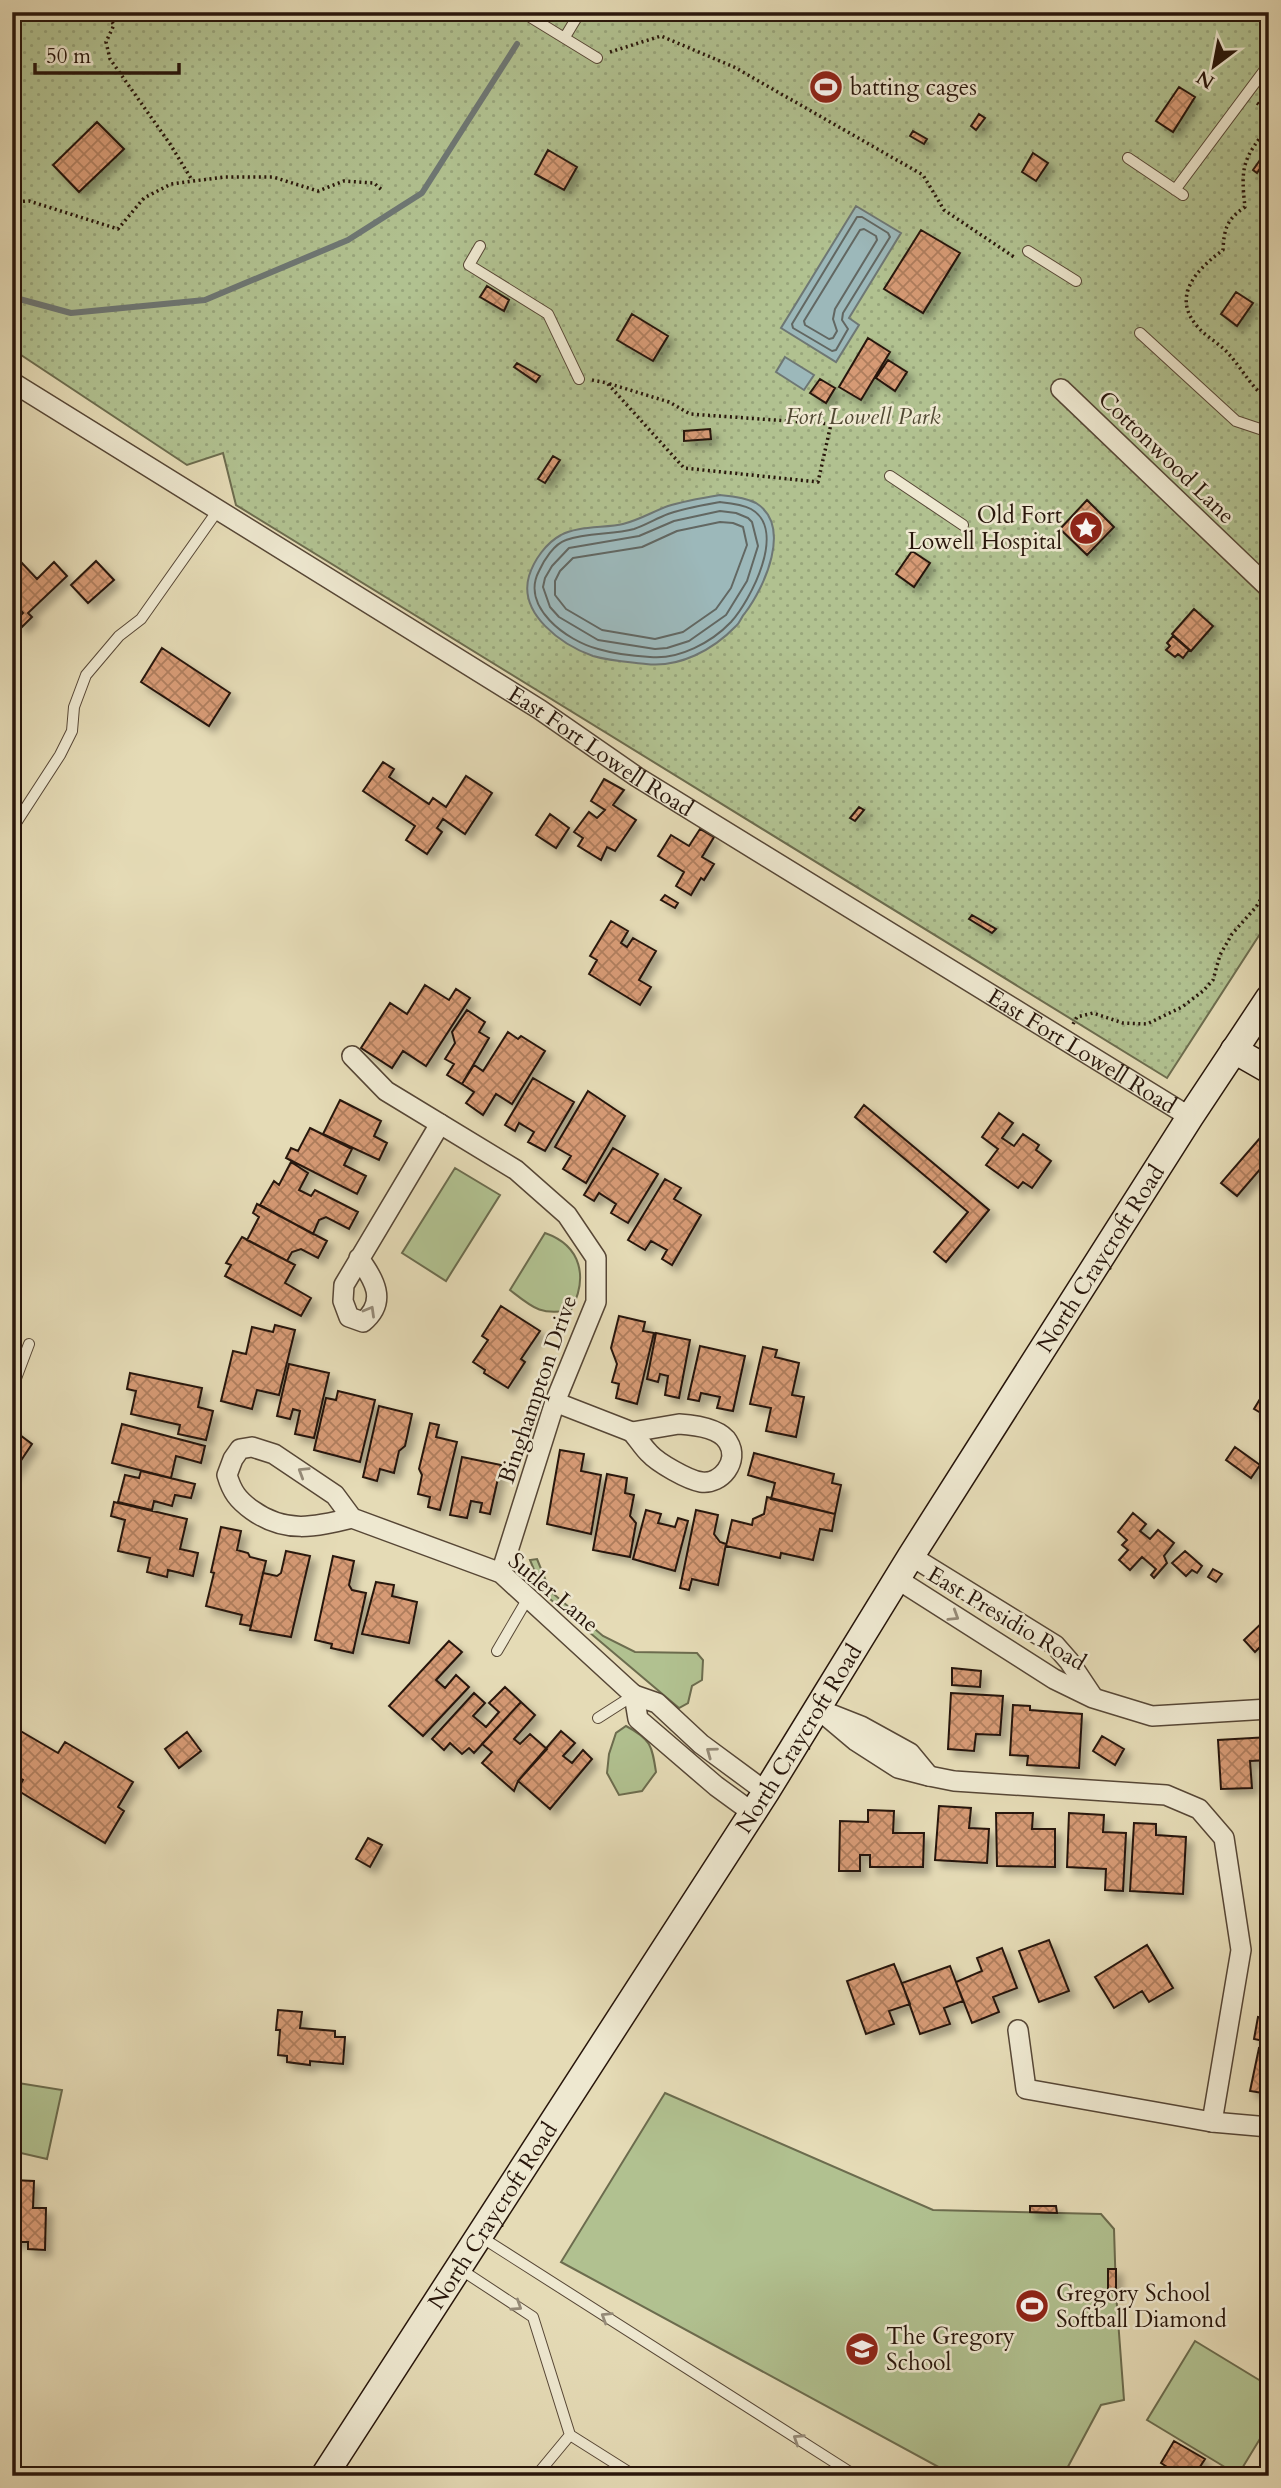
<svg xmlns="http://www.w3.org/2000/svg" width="1281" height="2488" font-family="Cardo,serif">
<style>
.grass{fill:#b1c190;stroke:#6c6c4e;stroke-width:2}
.park{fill:url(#park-dots);stroke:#6c6c4e;stroke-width:2}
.water{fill:#9cb8ba;stroke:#6e7774;stroke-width:2}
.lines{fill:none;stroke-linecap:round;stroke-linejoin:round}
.shore{stroke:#626762;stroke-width:2}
.stream{stroke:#6e7774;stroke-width:6}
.building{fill:url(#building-cross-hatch);stroke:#28160b;stroke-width:2;filter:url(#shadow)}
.lane-casing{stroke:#574736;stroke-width:12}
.street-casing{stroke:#574736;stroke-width:22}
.secondary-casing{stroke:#28160b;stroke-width:29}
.path{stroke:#28160b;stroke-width:3.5;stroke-dasharray:2 3.5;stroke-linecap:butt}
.lane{stroke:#eee8d0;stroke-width:10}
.street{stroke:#eee8d0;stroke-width:19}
.secondary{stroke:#eee8d0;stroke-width:26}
.oneway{stroke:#958a77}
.labels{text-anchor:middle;stroke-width:5;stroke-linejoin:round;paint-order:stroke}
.poi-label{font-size:23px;fill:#28160b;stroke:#eee8d0;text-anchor:start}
.park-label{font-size:23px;font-style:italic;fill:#514933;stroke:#eee8d0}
.street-label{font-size:23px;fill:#28160b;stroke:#eee8d0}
</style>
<defs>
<pattern id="park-dots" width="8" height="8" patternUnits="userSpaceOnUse" patternTransform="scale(1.75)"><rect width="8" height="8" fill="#b1c190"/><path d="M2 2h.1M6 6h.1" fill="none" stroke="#98a57b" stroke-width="1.8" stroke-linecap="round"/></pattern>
<pattern id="building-cross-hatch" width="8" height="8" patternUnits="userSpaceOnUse" patternTransform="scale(1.75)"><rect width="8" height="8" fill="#d69a74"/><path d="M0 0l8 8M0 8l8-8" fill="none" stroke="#ae7d5d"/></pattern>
<filter id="shadow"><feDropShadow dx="6" dy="6" stdDeviation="3.5" flood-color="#0004"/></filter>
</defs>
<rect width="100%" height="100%" fill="#e5dbb6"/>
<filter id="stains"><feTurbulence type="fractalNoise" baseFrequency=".00286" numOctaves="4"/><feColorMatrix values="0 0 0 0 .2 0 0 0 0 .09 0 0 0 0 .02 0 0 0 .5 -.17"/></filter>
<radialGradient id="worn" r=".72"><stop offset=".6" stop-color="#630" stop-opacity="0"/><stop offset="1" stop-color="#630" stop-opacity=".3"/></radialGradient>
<path class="grass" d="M455,1168L500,1195L446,1281L402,1253Z
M545,1233C582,1246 588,1278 571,1310C541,1316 533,1308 510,1290Z
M537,1559L550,1591L603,1636L635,1652L697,1653L703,1660L702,1680L692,1686L688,1703L679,1708L544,1594L530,1560Z
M626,1726C651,1739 652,1746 656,1772L642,1791L619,1795L607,1773L609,1754L616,1733Z
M12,2082L62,2090L47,2159L12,2151Z
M665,2093L933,2210L1101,2214L1114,2229L1116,2293L1124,2400L1101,2405L1063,2476H955L561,2262Z
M1195,2341L1269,2386V2424L1238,2475L1147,2420Z"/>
<path class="park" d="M12,12H1269V920L1167,1078L236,505L223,453L187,465L12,349Z"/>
<path class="water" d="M856,206L901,233L849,318L859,325L836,362L781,328Z
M785,357L814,375L804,390L776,372Z
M720,495C731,496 745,497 756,503C793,526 764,588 745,613C741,617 740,623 736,626C713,650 679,668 646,664C629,662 610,661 593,656C562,645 518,614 529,576C534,560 546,543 561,535C576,526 606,528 623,524C639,520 652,512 668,506C684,501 702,498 720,495Z"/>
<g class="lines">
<path class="shore" d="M857,217H862L888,233L890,237L843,313L842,320L848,329L836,350L832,351L793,328L792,324Z
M864,229L876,236L877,240L835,309L833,319L837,331L833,338L829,339L805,325L804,321L860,230Z
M720,502C730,503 742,504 751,509C788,530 750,601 731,622C712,642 679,660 650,657C633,656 615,654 598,649C567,641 520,607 539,571C544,560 554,544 566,540C587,532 613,535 634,529C646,525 657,518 668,514C685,508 703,505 720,502Z
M720,511L736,513L748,518L752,522L758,546L747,581L726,615L689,641L667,648L655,649L598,640L559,617L550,607L543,587L545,578L552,566L569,548L639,536L674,521Z
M720,522L733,523L743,527L747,545L731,588L716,609L683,632L655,639L602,630L566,609L555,595V581L560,571L573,558L642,547L677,531Z"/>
<path class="stream" d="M12,297L71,313L205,300L348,240L422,193L517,44"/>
</g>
<path class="building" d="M1179,87L1195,97L1173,132L1156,121Z
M979,114L985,118L976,130L971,126Z
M97,122L124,149L79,192L53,165Z
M913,131L927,139L924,144L910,136Z
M548,150L577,167L564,190L535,174Z
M1267,150L1269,155L1257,173L1253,170Z
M1033,153L1048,163L1036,181L1022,172Z
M921,230L960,253L923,313L884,289Z
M487,286L509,300L504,311L480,297Z
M1236,292L1253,303L1237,326L1221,314Z
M632,314L668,336L653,361L617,340Z
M868,338L890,352L861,400L839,387Z
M888,360L907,372L895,391L876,378Z
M517,363L540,376L536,382L514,367Z
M820,379L835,388L826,403L810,393Z
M710,429L711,439L684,441V431Z
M553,456L560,460L545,483L538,479Z
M1087,500L1114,527L1087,555L1060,529Z
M912,551L930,563L914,587L896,574Z
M96,561L114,580L88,603L71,585Z
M21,562L37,579L54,562L67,576L28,613L32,617L22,627L16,620L23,613L12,601V586L15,583L12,580V571Z
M1194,609L1213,626L1191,651L1172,634Z
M1173,636L1189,650L1183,658L1178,654L1175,657L1166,650L1170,646L1167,643Z
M162,648L230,693L209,726L141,682Z
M383,762L394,769L389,777L429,804L433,798L446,807L466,776L492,793L465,834L443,819L437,828L442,832L427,854L406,840L415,826L363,791Z
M604,779L624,790L613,805L636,820L615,851L607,847L601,860L578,846L583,838L574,832L589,812L597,818L605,810L591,801Z
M859,807L864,810L855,821L850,818Z
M550,814L569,828L556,848L536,835Z
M700,829L714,837L702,857L714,864L704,880L701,878L691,895L676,886L684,872L658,856L671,835L689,846Z
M665,895L678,903L675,908L661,900Z
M972,915L996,929L992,933L969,919Z
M611,921L628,931L621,943L627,947L633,938L656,951L639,980L651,987L640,1005L589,974L597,960L590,956Z
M425,985L449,1000L456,989L470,998L426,1066L403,1051L392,1068L361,1048L390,1003L407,1014Z
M467,1010L485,1022L479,1032L489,1038L462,1084L447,1075L454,1064L445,1059L455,1043L452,1032Z
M508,1032L518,1039L521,1036L545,1051L512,1104L496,1094L483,1115L466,1103L474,1092L462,1084L474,1065L483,1071Z
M533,1078L574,1102L545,1151L528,1142L534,1132L519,1123L515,1131L505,1125Z
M588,1091L625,1116L586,1183L563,1169L571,1156L555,1147Z
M340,1100L381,1121L374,1136L387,1143L379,1160L323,1134Z
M864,1105L989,1210L946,1262L934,1252L968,1212L855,1117Z
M999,1113L1013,1123L1002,1138L1014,1146L1023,1134L1039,1145L1036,1150L1051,1161L1032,1188L1023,1182L1018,1188L986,1165L998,1149L982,1137Z
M310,1128L352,1149L344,1165L366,1176L357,1194L286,1158L291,1148L298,1151Z
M1260,1138L1269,1146V1159L1237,1196L1221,1183Z
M613,1148L658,1174L628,1223L611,1213L616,1204L599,1193L594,1201L584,1195Z
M291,1162L308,1173L299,1190L311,1196L315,1190L358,1212L349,1229L326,1217L319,1220L313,1234L260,1205L274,1181L279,1185Z
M665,1179L681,1188L674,1199L701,1215L672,1265L662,1259L667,1250L651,1241L645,1250L628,1240Z
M257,1204L327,1241L318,1258L301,1249L292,1252L287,1261L247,1240L259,1217L253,1213Z
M242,1237L295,1265L285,1283L311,1298L301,1316L225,1276L231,1265L226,1263Z
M501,1306L540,1331L521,1359L525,1362L508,1388L484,1373L485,1370L473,1362L488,1340L482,1336Z
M619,1316L645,1322L643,1331L654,1333L637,1404L616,1398L619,1384L612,1382L617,1364L611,1348Z
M275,1325L295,1330L279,1395L257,1390L252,1409L221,1401L233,1351L246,1354L252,1327L273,1332Z
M656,1333L690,1340L679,1398L665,1395L668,1376L660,1374L658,1382L647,1379Z
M700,1346L745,1356L733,1411L717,1408L720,1397L701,1393L699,1401L688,1399Z
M763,1347L777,1350L775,1357L799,1363L792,1395L804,1397L796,1437L766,1431L771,1408L750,1404Z
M289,1364L329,1373L314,1438L295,1434L300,1411L293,1409L290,1419L277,1416Z
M130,1373L202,1388L198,1407L213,1411L206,1440L178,1434L180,1425L131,1414L136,1391L127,1389Z
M1269,1384V1401L1261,1413L1254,1409Z
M338,1391L375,1400L360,1462L314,1450L326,1398L336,1400Z
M379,1406L412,1414L405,1446L399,1451L394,1473L380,1469L377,1481L363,1477Z
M430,1423L439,1425L436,1437L457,1442L440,1510L428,1507L430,1497L418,1494L422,1475L419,1469Z
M122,1424L205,1446L201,1463L176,1456L171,1478L112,1463Z
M12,1429L32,1444L12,1474Z
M1235,1447L1260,1465L1251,1478L1226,1460Z
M560,1450L584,1454L581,1471L601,1475L591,1534L547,1524Z
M754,1453L834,1474L832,1483L841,1485L835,1514L771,1499L775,1483L748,1475Z
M462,1457L501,1465L490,1514L480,1512L482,1503L471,1501L467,1518L450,1515Z
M141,1471L195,1484L191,1498L175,1495L172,1506L154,1501L152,1510L118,1502L125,1475L139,1478Z
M607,1474L627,1478L625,1493L634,1495L630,1516L636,1523L630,1557L593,1550Z
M767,1497L835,1514L832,1531L820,1529L813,1560L781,1553L780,1558L726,1546L732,1520L752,1525L753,1519L764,1514Z
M114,1502L187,1519L180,1549L198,1553L193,1576L168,1570L167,1577L147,1572L150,1558L118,1551L125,1520L111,1516Z
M646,1510L661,1514L658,1523L675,1527L678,1518L688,1521L675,1571L633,1559Z
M696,1510L718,1515L714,1534L720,1542L726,1544L718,1585L692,1579L689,1590L680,1588Z
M1133,1513L1146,1524L1140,1531L1150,1539L1158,1530L1174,1543L1164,1556L1167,1563L1154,1578L1151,1575L1156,1569L1142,1557L1130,1570L1119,1560L1128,1550L1122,1545L1127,1540L1118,1532Z
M221,1527L241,1531L237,1550L248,1553L250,1557L266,1561L251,1626L240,1624L242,1615L206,1606L214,1573L211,1572Z
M286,1551L310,1556L291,1637L250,1630L263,1573L277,1576L281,1573Z
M1185,1551L1202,1566L1197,1573L1192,1570L1186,1576L1172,1563Z
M333,1556L354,1561L349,1585L352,1590L366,1593L353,1653L331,1648L332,1644L315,1640Z
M1213,1569L1222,1574L1216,1582L1208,1577Z
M376,1582L394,1585L392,1596L417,1602L409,1643L362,1634Z
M1269,1616V1648L1264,1643L1255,1652L1244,1640Z
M449,1641L462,1652L436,1680L445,1688L456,1675L469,1687L423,1736L389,1706Z
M952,1668L981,1671L980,1687L952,1685Z
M505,1687L521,1702L474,1753L469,1748L462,1754L450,1743L444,1750L432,1739L474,1693L485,1703L473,1716L486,1727L499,1712L489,1703Z
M951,1693L1003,1696L1000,1735L976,1734L974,1751L948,1749Z
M521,1702L535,1715L514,1739L520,1744L530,1734L547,1749L518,1781L514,1791L482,1763L492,1752L482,1744Z
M1013,1705L1030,1706V1710L1082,1714L1079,1768L1027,1765L1028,1756L1010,1755Z
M12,1726L58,1753L65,1742L133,1782L118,1807L124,1811L105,1843L17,1790L23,1780L12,1774Z
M561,1731L575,1743L563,1756L572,1763L583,1750L592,1759L550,1809L518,1781Z
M187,1732L201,1751L179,1768L165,1749Z
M1102,1736L1124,1749L1115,1765L1093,1751Z
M1269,1737V1760L1250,1761L1252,1788L1221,1789L1218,1740Z
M939,1806L971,1808L969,1828L989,1829L987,1863L935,1860Z
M868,1810L894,1811L893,1833H924L923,1867H870V1855H860V1871H839L840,1821L868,1822Z
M996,1813H1033L1032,1829H1055V1867L997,1866Z
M1069,1813L1104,1815L1103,1832L1126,1833L1123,1891L1105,1890L1106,1869L1067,1867Z
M1134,1823L1156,1824V1835L1186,1837L1183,1894L1130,1891Z
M368,1838L382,1845L370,1867L356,1859Z
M1049,1940L1069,1991L1039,2002L1019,1951Z
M1147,1945L1173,1988L1149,2002L1142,1991L1114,2008L1095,1977Z
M1002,1948L1017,1988L993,1997L999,2012L972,2023L956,1982L982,1971L977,1958Z
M894,1964L910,2004L889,2011L894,2024L866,2034L847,1981Z
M950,1966L963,2001L944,2008L950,2024L920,2034L902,1983Z
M278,2010L302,2012L300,2028L335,2031V2037H345L343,2064L310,2061V2065L287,2062V2056L278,2055L280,2030H276Z
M1258,2017L1269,2019V2048L1264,2047V2041L1254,2039Z
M1259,2048L1269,2050V2094L1250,2091Z
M12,2180L34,2181L33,2208H46L45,2250L28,2249V2242H12Z
M1030,2206H1056L1057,2213L1030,2212Z
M1108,2269H1116V2293H1108Z
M1174,2441L1205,2459L1194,2476H1181L1161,2463Z"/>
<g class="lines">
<g class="lane-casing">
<path id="lane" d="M522,12L597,58
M565,37L580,12
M1128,158L1183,195
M1175,190L1269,64
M480,246L469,265L548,314L579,379
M1028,251L1076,281
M1140,333L1236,421L1269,432
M890,476L963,525
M12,829L60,755L72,731L74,707L86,675L119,636L141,619L218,510
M12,1389L29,1344
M497,1651L528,1598
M598,1718L634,1695
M481,2237L856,2476
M460,2269L533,2317L570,2435L635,2476
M536,2476L570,2435"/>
</g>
<g class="street-casing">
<g id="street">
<path id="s1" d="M12,382L539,709L637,777L1190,1117"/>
<path d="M1061,389L1269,588"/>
<path d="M352,1056L386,1091L516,1170L567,1215L596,1258V1302L555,1402L501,1573"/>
<path d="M359,1258C374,1280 388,1301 363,1322L349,1317L343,1301L344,1285L440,1124"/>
<path d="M555,1402L632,1432"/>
<path d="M679,1424C694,1425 720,1428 728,1442C740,1461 721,1485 701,1482C688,1480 658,1463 649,1453C643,1447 638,1439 632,1432Z"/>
<path d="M352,1518C315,1527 285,1534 252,1510C238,1500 232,1492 227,1475L233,1459L240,1449L252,1447L274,1454L335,1495L352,1518L501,1573L634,1695"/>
<path d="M911,1556L1055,1645L1069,1661L1093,1697"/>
<path d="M897,1579L1054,1679L1093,1698L1152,1716L1269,1709"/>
<path d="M818,1709L861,1726L910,1753L929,1776L898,1768L856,1741Z"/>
<path d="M929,1776L954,1781L1166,1795L1199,1809L1224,1838L1241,1950L1212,2122"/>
<path d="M753,1813L716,1786L638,1719L634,1695L657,1703L701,1744L766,1792"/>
<path d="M1018,2030L1026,2089L1212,2122L1269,2127"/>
</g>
</g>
<g class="secondary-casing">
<g id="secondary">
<path d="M1234,1050L1269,1070"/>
<path id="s2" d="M324,2476L766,1792L911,1556L1190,1117L1269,998"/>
</g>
</g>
<path class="path" d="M112,12L110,19L114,25L106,42L110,59L170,144L192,180
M610,52L661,36L734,67L923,175L944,210L1014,257
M1257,103L1269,112
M1269,126C1244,158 1240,165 1245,207C1227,219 1224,229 1223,250C1197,269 1171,296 1197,326C1205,336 1217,342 1226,351C1243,369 1249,385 1269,401
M12,202L29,201L118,229L144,198L171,184L224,177H273L318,191L344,181L374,183L383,191
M592,380L607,383L684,468L818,482L831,424L690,414L669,402L607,383
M1269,460L1265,473L1269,487
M1073,1024L1077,1017L1093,1013L1123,1023L1147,1024L1182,1007L1203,991L1213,980L1220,955L1232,934L1256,907L1269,886"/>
<use href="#lane" class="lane"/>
<use href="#street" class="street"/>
<use href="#secondary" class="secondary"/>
</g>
<defs><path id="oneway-chevron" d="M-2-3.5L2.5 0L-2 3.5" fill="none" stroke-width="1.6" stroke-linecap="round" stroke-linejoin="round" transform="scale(1.75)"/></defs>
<g class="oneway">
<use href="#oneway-chevron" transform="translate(370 1311) rotate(-60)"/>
<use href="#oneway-chevron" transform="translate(303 1472) rotate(-148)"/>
<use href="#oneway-chevron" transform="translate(954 1616) rotate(32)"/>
<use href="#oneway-chevron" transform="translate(711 1752) rotate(-144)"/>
<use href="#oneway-chevron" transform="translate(517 2306) rotate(33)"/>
<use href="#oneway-chevron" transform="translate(606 2317) rotate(-148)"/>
<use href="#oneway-chevron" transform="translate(798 2439) rotate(-147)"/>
</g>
<defs>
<g id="stadium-disc" transform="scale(1.75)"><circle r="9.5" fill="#8f2418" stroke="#eee8d0"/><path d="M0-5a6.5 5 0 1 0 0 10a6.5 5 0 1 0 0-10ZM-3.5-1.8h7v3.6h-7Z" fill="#fff"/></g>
<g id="sight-disc" transform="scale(1.75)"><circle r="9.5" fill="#8f2418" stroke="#eee8d0"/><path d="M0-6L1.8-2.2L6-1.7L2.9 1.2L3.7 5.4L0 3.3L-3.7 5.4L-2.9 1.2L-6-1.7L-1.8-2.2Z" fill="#fff"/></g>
<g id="school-disc" transform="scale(1.75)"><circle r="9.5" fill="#8f2418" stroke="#eee8d0"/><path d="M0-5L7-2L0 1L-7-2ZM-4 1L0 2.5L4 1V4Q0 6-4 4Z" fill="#fff"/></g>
</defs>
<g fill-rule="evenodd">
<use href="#stadium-disc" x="826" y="87"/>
<use href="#sight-disc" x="1086" y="528"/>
<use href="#stadium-disc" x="1032" y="2306"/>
<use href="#school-disc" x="862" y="2349"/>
</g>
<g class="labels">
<g class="poi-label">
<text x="850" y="95">batting cages</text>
<text x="1062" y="523" text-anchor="end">Old Fort<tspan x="1062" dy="26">Lowell Hospital</tspan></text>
<text x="1056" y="2301">Gregory School<tspan x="1056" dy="26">Softball Diamond</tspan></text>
<text x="886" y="2344">The Gregory<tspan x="886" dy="26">School</tspan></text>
</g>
<g class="park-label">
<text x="863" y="424">Fort Lowell Park</text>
</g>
<g class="street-label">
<text transform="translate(1167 457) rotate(44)" y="8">Cottonwood Lane</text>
<text dy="8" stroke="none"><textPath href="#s1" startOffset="695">East Fort Lowell Road</textPath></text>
<text dy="8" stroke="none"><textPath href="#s1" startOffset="1262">East Fort Lowell Road</textPath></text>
<text dy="8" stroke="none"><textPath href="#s2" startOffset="1444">North Craycroft Road</textPath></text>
<text transform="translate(537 1389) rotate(-71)" y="8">Binghampton Drive</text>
<text transform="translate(554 1592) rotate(40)" y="8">Sutler Lane</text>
<text transform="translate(1007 1618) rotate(31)" y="8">East Presidio Road</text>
<text dy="8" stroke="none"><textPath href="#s2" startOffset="877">North Craycroft Road</textPath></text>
<text dy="8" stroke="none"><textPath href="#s2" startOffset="310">North Craycroft Road</textPath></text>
</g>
</g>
<rect width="1281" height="2488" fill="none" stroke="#e5dbb6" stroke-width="42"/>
<rect x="14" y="14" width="1253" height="2460" fill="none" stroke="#28160b" stroke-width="3.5"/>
<rect x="21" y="21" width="1239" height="2446" fill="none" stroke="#28160b" stroke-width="2"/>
<g transform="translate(1214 66) rotate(212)" stroke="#eee8d0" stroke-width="5" paint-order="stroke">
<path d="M0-5L12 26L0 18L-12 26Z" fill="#28160b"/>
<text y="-10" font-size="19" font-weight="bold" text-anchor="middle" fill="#28160b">N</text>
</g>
<path d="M35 63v10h144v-10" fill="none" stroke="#28160b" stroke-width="3.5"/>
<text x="46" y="63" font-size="21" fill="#28160b" stroke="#eee8d0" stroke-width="5" paint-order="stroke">50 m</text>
<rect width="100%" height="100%" filter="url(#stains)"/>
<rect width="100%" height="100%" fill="url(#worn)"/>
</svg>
